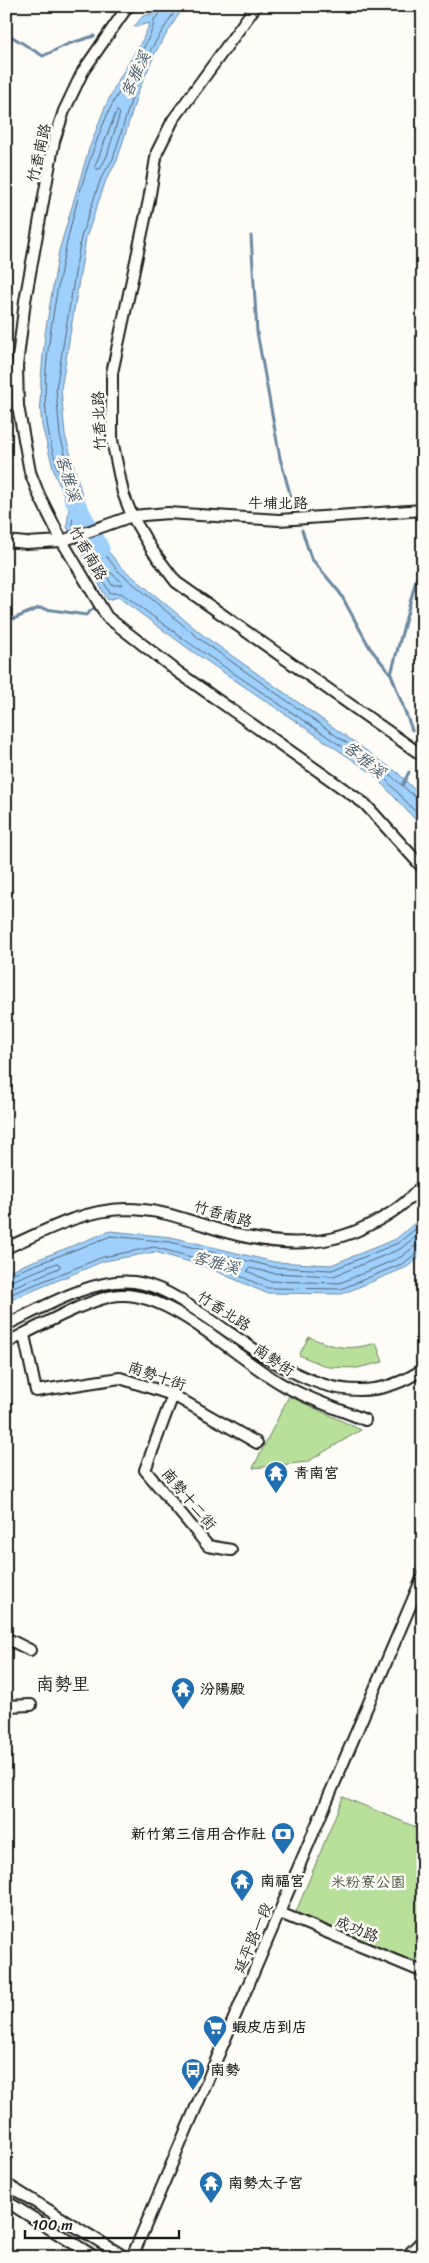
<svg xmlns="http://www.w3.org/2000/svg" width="429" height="2263" font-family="Sriracha,'LXGW WenKai TC',sans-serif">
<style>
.green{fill:#b8e09b;stroke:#6a7e5c}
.water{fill:#9ed0fb;stroke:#6a88a2}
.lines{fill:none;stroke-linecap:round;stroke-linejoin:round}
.shore{stroke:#506475;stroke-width:1}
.stream{stroke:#6a88a2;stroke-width:3}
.river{stroke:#9ed0fb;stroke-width:19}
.minor-casing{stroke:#1c1c1c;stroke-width:14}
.minor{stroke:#fdfcf7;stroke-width:10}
.labels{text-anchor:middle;stroke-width:5;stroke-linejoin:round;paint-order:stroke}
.street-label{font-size:15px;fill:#1c1c1c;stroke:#fdfcf7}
.poi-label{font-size:15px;font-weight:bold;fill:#1c1c1c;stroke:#fdfcf7;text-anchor:start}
.park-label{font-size:15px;fill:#4b5742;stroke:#fdfcf7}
.water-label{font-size:16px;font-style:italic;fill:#4a5b6a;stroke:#fdfcf7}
.quarter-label{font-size:18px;fill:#1c1c1c;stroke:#fdfcf7}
</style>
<rect width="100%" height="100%" fill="#fdfcf7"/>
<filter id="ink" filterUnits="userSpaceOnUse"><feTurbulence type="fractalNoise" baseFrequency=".02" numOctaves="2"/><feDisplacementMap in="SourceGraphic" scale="10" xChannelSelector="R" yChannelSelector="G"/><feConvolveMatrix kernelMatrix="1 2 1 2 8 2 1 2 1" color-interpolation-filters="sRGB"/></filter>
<g filter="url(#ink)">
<path class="green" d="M309,1337C335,1348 348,1351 376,1343L383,1362L357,1368L328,1367L299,1355Z
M289,1396L361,1430L307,1462L253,1468Z
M343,1797L423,1830V1965L296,1912Z"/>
<path class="water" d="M159,6H184L156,51L138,92L117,161L106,180L86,238L61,389L65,435L86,509L84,522L121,567L204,636L398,773L423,798V828L372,773L189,649L118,597L108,600L67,527L69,506L55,475L42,426L40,402L41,378L45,334L59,251L88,152L103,112L116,84L143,39L150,23L134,27L143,16L155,13Z
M423,1216V1255L407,1267L342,1294L266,1293L204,1266L155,1252L104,1261L6,1302V1272L110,1231L171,1237L274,1262L331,1265L396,1239Z"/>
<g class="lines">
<path class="shore" d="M117,111L120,113L107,156L100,169H97L95,167Z
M82,527L79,522L81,509L60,436L56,389L81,237L101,178L113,159L134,91L151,49L178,6
M74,530C69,522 76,513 74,504C71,494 63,484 59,473C54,457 49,439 47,422C42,385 48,346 54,309C65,243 81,175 108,113C116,94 156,34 154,19L159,15L162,6
M81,541L110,593H121L192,645L362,760L365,759V756L201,640L118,571L91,537
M105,568L122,582L121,585H112L104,571Z
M423,801C417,801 388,772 380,766L376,767L377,770L423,820
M423,1231L400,1249L334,1276L273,1273L250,1268L247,1271L269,1281L340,1283L401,1257L415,1246L423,1245
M6,1276L111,1236L170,1242L273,1267L332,1270L398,1243L423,1223
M6,1283L57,1263L60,1265L59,1268L6,1290
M6,1296L103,1257L154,1247L206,1261L267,1288L341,1289L404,1263L418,1252L423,1251"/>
<path class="stream" d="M6,33L43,56L68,44L94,36
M251,236L257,332L280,458L294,508
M302,530L311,558L340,593L370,648L390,673
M6,622L39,608L86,615L95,607
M412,730L391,674L423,554
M403,784L409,772"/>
<path class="river" d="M73,498L100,549"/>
<g class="minor-casing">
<path id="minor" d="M128,6L83,71L64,111L54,141L25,301L17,366L18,406L30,472L39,495L62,541L107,617L178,672L365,804L423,868
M256,6L173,120L157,152L149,200L112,373V440L123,493L132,516L152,550L176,582L423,756
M6,541L26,543L62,541L132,516L168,513L279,520L423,510
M6,1248C45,1231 82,1210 125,1209C158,1209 182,1218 213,1228C263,1244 317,1251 365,1227C387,1217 407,1204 423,1184
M6,1325C42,1308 94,1277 134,1282C159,1285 181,1300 202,1314C268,1357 343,1425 423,1369
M24,1335L36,1391L120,1378L173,1395L257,1443
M6,1343C34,1329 93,1296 121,1295C174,1293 240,1362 285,1386C310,1400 339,1409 365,1420
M173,1395L145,1470L208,1546L231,1550
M6,1638L30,1650
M6,1706L31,1705
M280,1913L423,1972
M6,2184L125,2257
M6,2201L95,2257
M132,2257L423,1576
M406,2257L423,2240"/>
</g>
<use href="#minor" class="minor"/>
</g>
</g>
<defs>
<g id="temple-pin" transform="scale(1.25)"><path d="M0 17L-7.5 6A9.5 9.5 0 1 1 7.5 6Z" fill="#1f6fb2" stroke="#fdfcf7"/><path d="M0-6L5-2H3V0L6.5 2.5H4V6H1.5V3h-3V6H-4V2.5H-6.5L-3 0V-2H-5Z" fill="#fff"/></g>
<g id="bank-pin" transform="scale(1.25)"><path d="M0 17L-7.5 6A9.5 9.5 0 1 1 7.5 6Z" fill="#1f6fb2" stroke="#fdfcf7"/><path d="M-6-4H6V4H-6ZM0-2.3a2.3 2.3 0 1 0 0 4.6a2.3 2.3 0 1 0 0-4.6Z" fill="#fff"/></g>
<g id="supermarket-pin" transform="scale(1.25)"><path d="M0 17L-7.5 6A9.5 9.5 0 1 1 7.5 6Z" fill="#1f6fb2" stroke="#fdfcf7"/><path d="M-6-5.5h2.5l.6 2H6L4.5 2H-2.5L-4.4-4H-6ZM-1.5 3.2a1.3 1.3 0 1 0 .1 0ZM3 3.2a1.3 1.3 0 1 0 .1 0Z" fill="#fff"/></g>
<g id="bus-pin" transform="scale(1.25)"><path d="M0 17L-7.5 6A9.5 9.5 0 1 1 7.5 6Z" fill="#1f6fb2" stroke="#fdfcf7"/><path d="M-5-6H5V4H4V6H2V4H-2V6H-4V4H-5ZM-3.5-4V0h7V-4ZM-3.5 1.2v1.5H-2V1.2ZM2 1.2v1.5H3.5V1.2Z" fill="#fff"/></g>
</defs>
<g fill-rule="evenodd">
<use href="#temple-pin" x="276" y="1473"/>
<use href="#temple-pin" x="183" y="1689"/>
<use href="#bank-pin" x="283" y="1834"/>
<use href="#temple-pin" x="242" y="1881"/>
<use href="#supermarket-pin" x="215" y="2027"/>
<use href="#bus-pin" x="193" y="2070"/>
<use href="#temple-pin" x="211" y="2183"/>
</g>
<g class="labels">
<g class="street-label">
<text transform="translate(39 153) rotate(-77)" y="5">竹香南路</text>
<text transform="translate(99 421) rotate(-92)" y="5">竹香北路</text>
<text x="278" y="508">牛埔北路</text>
<text transform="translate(88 553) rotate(60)" y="5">竹香南路</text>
<text transform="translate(223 1214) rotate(16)" y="5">竹香南路</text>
<text transform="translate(224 1311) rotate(33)" y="5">竹香北路</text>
<text transform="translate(274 1360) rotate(34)" y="5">南勢街</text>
<text transform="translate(157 1376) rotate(19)" y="5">南勢十街</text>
<text transform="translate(189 1499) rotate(50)" y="5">南勢十二街</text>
<text transform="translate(357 1929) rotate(22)" y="5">成功路</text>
<text transform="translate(253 1938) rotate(-67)" y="5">延平路一段</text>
</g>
<g class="poi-label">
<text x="294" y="1478">青南宫</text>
<text x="200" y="1694">汾陽殿</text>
<text x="266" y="1839" text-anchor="end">新竹第三信用合作社</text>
<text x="260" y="1886">南福宮</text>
<text x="232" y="2032">蝦皮店到店</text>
<text x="210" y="2075">南勢</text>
<text x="228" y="2188">南勢太子宮</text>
</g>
<g class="park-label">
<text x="368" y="1887">米粉寮公園</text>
</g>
<g class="water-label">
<text transform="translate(135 74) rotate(-65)" y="6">客雅溪</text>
<text transform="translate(69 478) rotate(73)" y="6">客雅溪</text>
<text transform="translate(365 759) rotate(39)" y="6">客雅溪</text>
<text transform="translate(216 1262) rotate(15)" y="6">客雅溪</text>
</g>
<g class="quarter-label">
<text x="63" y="1690">南勢里</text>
</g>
</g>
<rect width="429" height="2263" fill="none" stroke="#fdfcf7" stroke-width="25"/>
<rect x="12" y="12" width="404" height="2238" fill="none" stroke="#1c1c1c" stroke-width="2" filter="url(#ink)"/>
<path d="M25 2230v8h154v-8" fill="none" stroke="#1c1c1c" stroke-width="2.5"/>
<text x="32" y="2230" font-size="15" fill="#1c1c1c" stroke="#fdfcf7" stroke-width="4" paint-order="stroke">100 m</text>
</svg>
